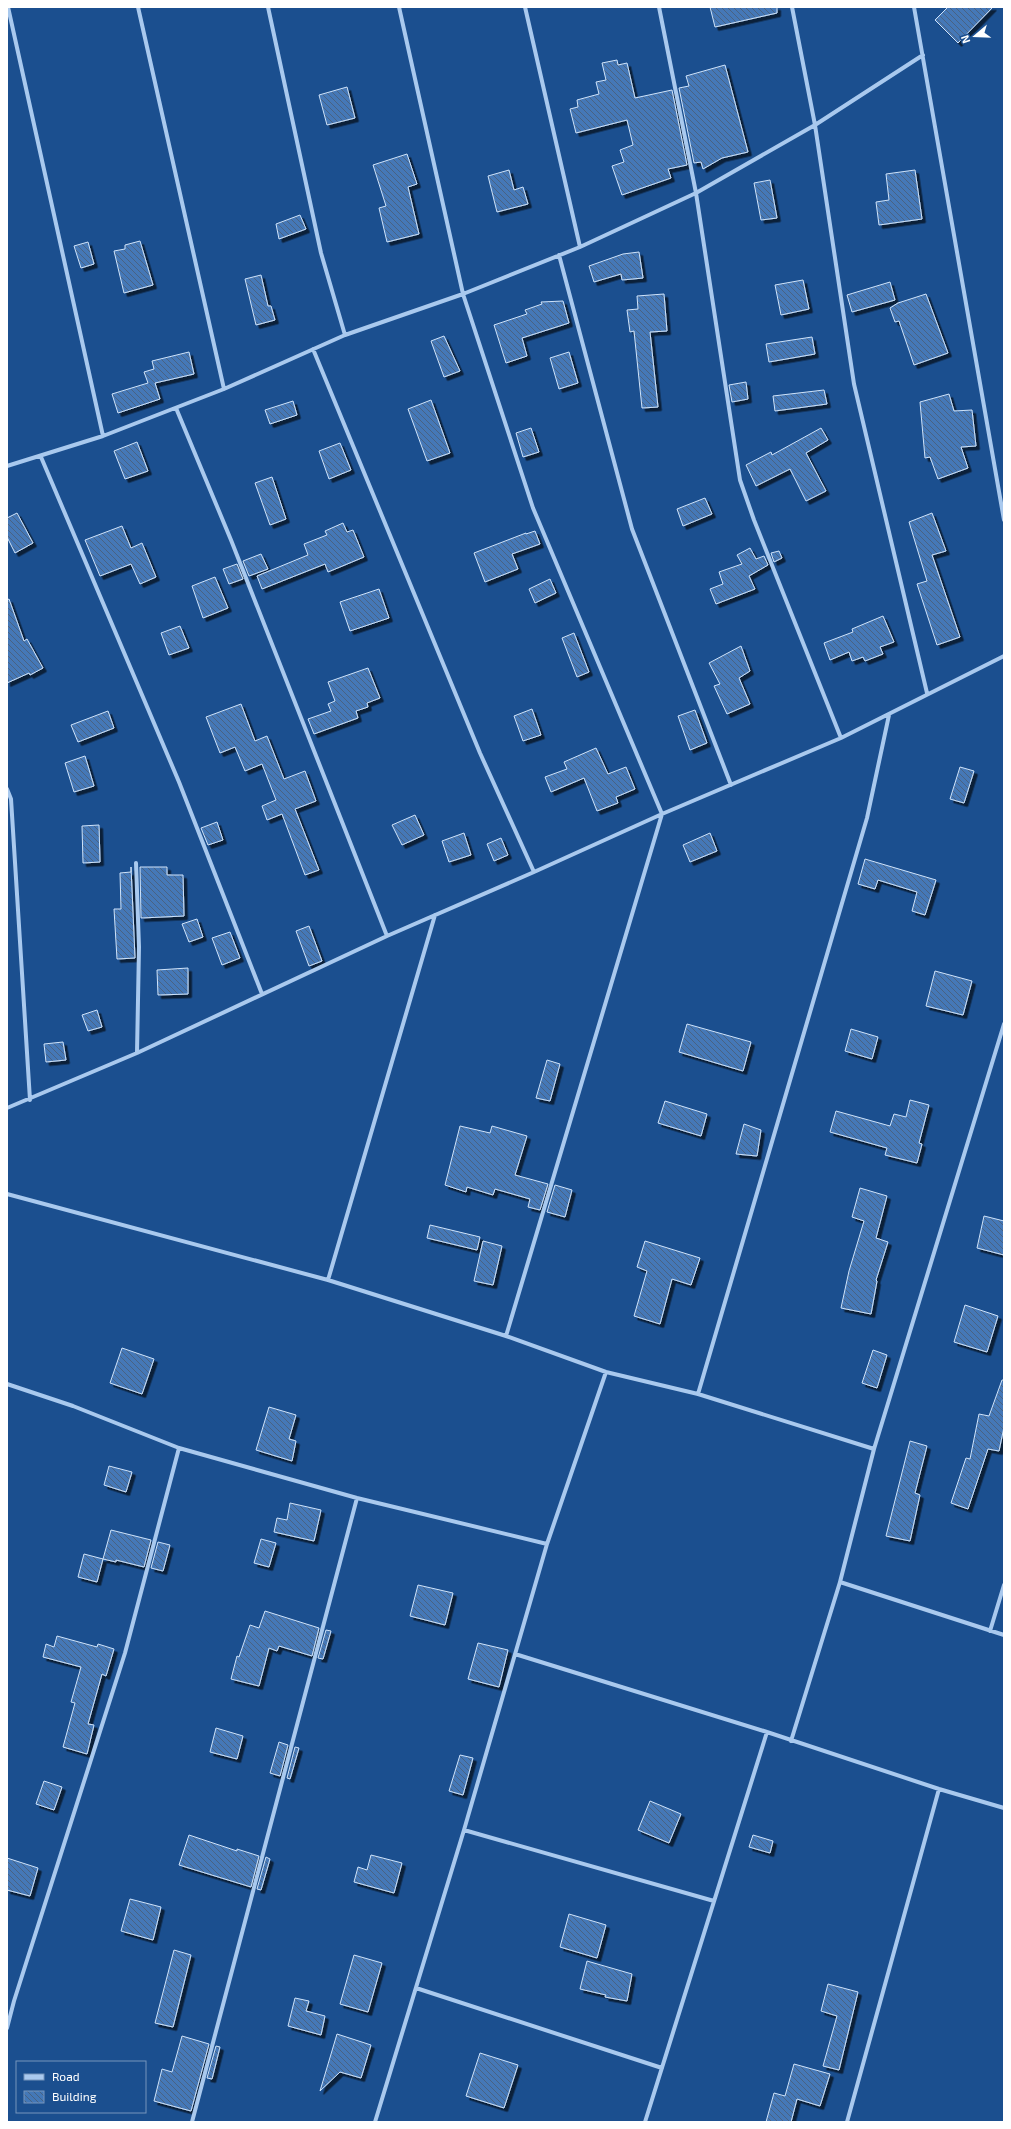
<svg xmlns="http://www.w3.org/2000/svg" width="1011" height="2129" font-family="'Exo 2',sans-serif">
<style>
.building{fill:url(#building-back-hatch);stroke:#cfe3fa;filter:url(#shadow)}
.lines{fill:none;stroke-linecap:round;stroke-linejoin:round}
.minor{stroke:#a9c9ee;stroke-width:4}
</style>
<defs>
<pattern id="building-back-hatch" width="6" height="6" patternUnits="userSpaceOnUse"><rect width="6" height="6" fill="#4478b7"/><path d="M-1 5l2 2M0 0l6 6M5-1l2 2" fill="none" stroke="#486282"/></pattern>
<filter id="shadow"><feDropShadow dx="3.5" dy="3.5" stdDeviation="0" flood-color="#0009"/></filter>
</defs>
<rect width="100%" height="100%" fill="#1b4f8f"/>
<path class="building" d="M710,7H777V13L715,27Z
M948,7H993L958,43L935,20Z
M617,60L618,65L627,63L635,98L672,90L687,165L668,169L671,178L622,195L612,166L624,162L620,150L633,145L627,120L576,133L570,109L578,107L577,100L599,94L596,82L606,80L602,63Z
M725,65L748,152L722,158L703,169L701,162L694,163L679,88L689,86L686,76Z
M347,87L355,118L327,125L319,95Z
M407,154L417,184L408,187L419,234L387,242L379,208L386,206L373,165Z
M509,170L514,190L523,187L528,204L497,212L488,176Z
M915,170L922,219L879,225L876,202L889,200L886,174Z
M770,180L777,218L761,220L754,183Z
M300,215L306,229L279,239L276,224Z
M140,241L153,285L124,293L114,251L125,249V245Z
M88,242L94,264L81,268L74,246Z
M639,252L643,278L622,280L621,274L594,282L589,266L623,254Z
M261,275L268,306H271L275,320L256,325L245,279Z
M803,280L809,309L781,315L775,285Z
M890,282L895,300L852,312L847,295Z
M664,294L667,331L650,332L658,407L642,408L634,331L630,332L627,310L638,309L637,296Z
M926,294L948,353L914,365L899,321L895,322L890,308L898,303Z
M563,301L569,323L522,338L527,356L506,363L494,325L527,314L525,310L542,304L541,302Z
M444,336L460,371L444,377L431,341Z
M812,337L815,354L769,362L766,344Z
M189,352L194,374L155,383L160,399L118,413L112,394L148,383L144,372L154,369L152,361Z
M569,352L578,383L559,389L550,358Z
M746,382L748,399L732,402L729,385Z
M824,390L827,404L775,411L773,396Z
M949,394L954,411L972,410L976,446L961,447L968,468L938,479L930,457L925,458L920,402Z
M431,400L450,453L427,461L408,409Z
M293,401L297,415L270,424L265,410Z
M531,428L539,452L523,457L516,433Z
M821,428L828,440L806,453L826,491L806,501L790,469L756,486L746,465L771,452L772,455Z
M137,442L148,471L125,479L114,451Z
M340,443L351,470L329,479L319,451Z
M272,477L286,519L270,525L255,483Z
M705,498L712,514L683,526L677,509Z
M17,513L33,543L15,553L7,537V518Z
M932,513L946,551L932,555L960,637L937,645L917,584L927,581L909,522Z
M343,523L347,532L353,530L364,557L328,572L325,564L262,589L257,576L308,555L304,544L327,535L325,531Z
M122,526L131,548L142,543L156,577L140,584L131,564L100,576L85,540Z
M535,531L540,544L512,554L518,569L485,582L474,553L526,533V534Z
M750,548L756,559L764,556L768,565L749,576L755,589L716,604L710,589L723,584L719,572L742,564L737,555Z
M779,551L782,558L774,562L771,553Z
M261,554L268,569L249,576L243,561Z
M237,564L243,579L229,584L223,569Z
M215,577L228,608L203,618L192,586Z
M550,579L556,593L535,603L529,589Z
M379,589L389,618L350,631L340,602Z
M9,599L24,641L27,639L43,668L30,675L29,673L7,683V600Z
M883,616L894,642L880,647L883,654L865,661L863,657L852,661L849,652L830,660L824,643L853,632L852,629Z
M180,626L189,648L169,655L161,633Z
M574,633L589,672L577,677L562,638Z
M741,646L750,671L739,678L750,704L727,714L714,686L720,684L709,663Z
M368,668L380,698L367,703L368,707L356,711L358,718L314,734L308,719L331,711L328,704L335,701L328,682Z
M241,704L255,741L267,736L284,779L305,771L316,801L295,809L319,870L305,875L282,814L267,820L262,806L276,800L262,764L245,771L235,747L220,753L206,717Z
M532,709L541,735L523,741L514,716Z
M695,710L707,743L690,750L678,716Z
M108,711L114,728L78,742L71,725Z
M596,748L608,774L626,767L635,789L616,797L618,803L597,811L584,778L551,792L545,777L567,769L564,762Z
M85,756L94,786L74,792L65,763Z
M960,767L974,771L964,803L950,799Z
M415,815L424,835L402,845L392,825Z
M217,822L223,840L208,845L201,828Z
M99,825L100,862L83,863L82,826Z
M464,833L471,855L449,862L442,841Z
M710,833L717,851L690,862L683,845Z
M501,838L508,855L494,861L487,844Z
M865,859L936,880L925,915L912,911L917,892L878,880L875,889L858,884Z
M131,867L135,958L117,959L114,909H121L120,873L131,872Z
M140,867H167V875H183L184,916L141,918Z
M197,919L203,937L189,942L182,924Z
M309,926L322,961L309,966L296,931Z
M230,932L240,958L222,965L212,938Z
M188,968V994L158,995L157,970Z
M935,971L972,981L963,1015L926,1006Z
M97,1010L102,1027L88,1031L82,1015Z
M687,1024L751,1042L743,1071L679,1052Z
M851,1029L878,1037L872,1059L845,1051Z
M63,1042L66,1060L46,1062L44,1044Z
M547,1060L560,1064L550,1101L536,1098Z
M910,1100L929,1105L919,1143L922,1144L917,1163L885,1155L887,1148L830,1132L836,1111L890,1126L894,1114L906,1117Z
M665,1101L707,1114L701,1136L658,1123Z
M744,1124L761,1130L757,1156L736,1154Z
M460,1126L490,1133L492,1126L527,1136L515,1175L548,1184L540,1210L528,1207L530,1199L495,1189L493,1195L467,1187L466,1192L445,1185Z
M555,1185L572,1190L565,1217L547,1212Z
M860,1188L887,1196L876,1238L888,1242L876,1280L877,1281L871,1314L841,1308L849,1271L864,1221L852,1217Z
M984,1216L1004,1221V1255L977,1248Z
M430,1225L480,1237L477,1250L427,1238Z
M483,1241L502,1246L493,1285L474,1281Z
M645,1241L700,1258L691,1285L672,1279L660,1324L634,1316L647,1271L637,1267Z
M965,1305L998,1316L987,1352L954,1342Z
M122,1348L154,1359L142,1394L110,1383Z
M873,1350L887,1355L877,1388L862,1383Z
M1002,1380H1004V1427L999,1451L988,1449L968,1509L951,1503L966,1458L970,1459L979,1414L989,1416Z
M269,1407L296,1415L289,1439L296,1441L292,1461L256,1450Z
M910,1441L927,1446L915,1493L920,1495L910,1541L886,1536Z
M109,1466L132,1472L126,1492L104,1485Z
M290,1503L321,1510L314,1541L274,1532L277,1518L287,1520Z
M111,1530L151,1540L144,1567L116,1560V1562L103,1559Z
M261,1539L276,1543L269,1567L254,1563Z
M158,1542L170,1545L163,1571L151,1568Z
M84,1554L103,1559L97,1582L78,1577Z
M418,1585L453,1593L445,1625L410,1616Z
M265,1611L319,1628L312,1656L279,1646L277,1651L269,1648L259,1686L231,1679L237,1656L239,1657L250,1625L259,1628Z
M326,1630L331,1631L323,1659L318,1658Z
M57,1636L97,1647L98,1644L114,1649L106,1676L102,1674L88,1724L94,1725L87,1754L63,1747L75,1703L71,1702L81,1667L43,1657L46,1644L54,1647Z
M478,1643L508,1650L499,1687L468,1679Z
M216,1728L243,1736L237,1759L210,1752Z
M279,1742L288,1745L280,1776L270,1773Z
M295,1747L299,1748L290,1779L287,1778Z
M460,1755L473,1758L463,1795L449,1791Z
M44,1781L62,1787L54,1810L36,1804Z
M650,1801L681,1814L669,1843L638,1830Z
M189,1835L237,1851V1849L259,1856L251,1887L179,1865Z
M753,1835L773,1841L770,1853L749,1847Z
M371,1855L402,1863L394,1893L354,1882L358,1867L367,1870Z
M266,1857L270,1859L261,1890L257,1889Z
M7,1858L38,1868L30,1896L7,1890Z
M130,1899L161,1907L153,1940L121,1931Z
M569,1914L606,1925L597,1958L560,1947Z
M174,1950L191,1955L173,2027L155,2023Z
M354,1955L382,1963L368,2012L340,2004Z
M587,1961L632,1974L627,2001L605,1997L606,1995L580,1989Z
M828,1984L858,1992L839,2070L823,2066L837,2016L821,2011Z
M295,1998L309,2001L306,2011L325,2016L321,2035L288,2026Z
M337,2034L371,2045L361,2078L340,2072L320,2091Z
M182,2036L209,2044L191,2111L154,2101L162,2069L172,2072Z
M216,2046L220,2047L212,2079L207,2078Z
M480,2053L518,2065L504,2108L466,2096Z
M794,2064L830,2074L820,2106L797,2099L791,2122H766L774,2093L785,2096Z"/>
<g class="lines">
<path class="minor" d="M8,7L103,436
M138,7L224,389
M268,7L321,253L345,335
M399,7L463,294L533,508L662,814L506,1336
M525,7L580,247
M659,7L696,193L740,480L754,520L841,738
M792,7L815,125L854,384L927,693
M914,7L1004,520
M559,255L632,529L731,785
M313,349L480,753L534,872
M176,408L231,540L387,936
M41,457L179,782L262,994
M7,466L103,436L224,389L345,335L463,294L580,247L696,193L815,125L923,55
M7,789L11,799L30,1100
M136,863L139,947L137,1053
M1004,1024L874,1449L840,1582L1004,1635
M7,1108L137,1053L387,936L534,872L662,814L841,738L1004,656
M7,1194L328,1280L506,1336L606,1372L698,1394L874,1449
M328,1280L435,915
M7,1384L73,1406L179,1448L357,1498L547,1544
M698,1394L867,818L889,715
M990,1631L1004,1585
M515,1654L767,1732L939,1789L1004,1808
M791,1741L840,1582
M464,1830L714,1901
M416,1988L662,2068
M7,2028L14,2001L125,1653L179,1448
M192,2122L357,1498
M375,2122L464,1830L547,1544L606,1372
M645,2122L767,1732
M847,2122L939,1789"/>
</g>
<rect width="1011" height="2129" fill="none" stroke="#ffffff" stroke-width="16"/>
<rect x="16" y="2061" width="130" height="52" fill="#1b4f8f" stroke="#7695bc"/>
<rect x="24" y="2074" width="20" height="6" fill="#a9c9ee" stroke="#7695bc"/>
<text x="52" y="2081" font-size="12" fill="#ffffff">Road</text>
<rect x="24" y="2091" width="20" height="12" fill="url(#building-back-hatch)" stroke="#7695bc"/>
<text x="52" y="2101" font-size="12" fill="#ffffff">Building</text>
<g transform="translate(975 36) rotate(251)" stroke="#1b4f8f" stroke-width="3" paint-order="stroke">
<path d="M0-3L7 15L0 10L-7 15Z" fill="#ffffff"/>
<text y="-6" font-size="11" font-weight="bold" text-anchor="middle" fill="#ffffff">N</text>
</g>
</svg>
